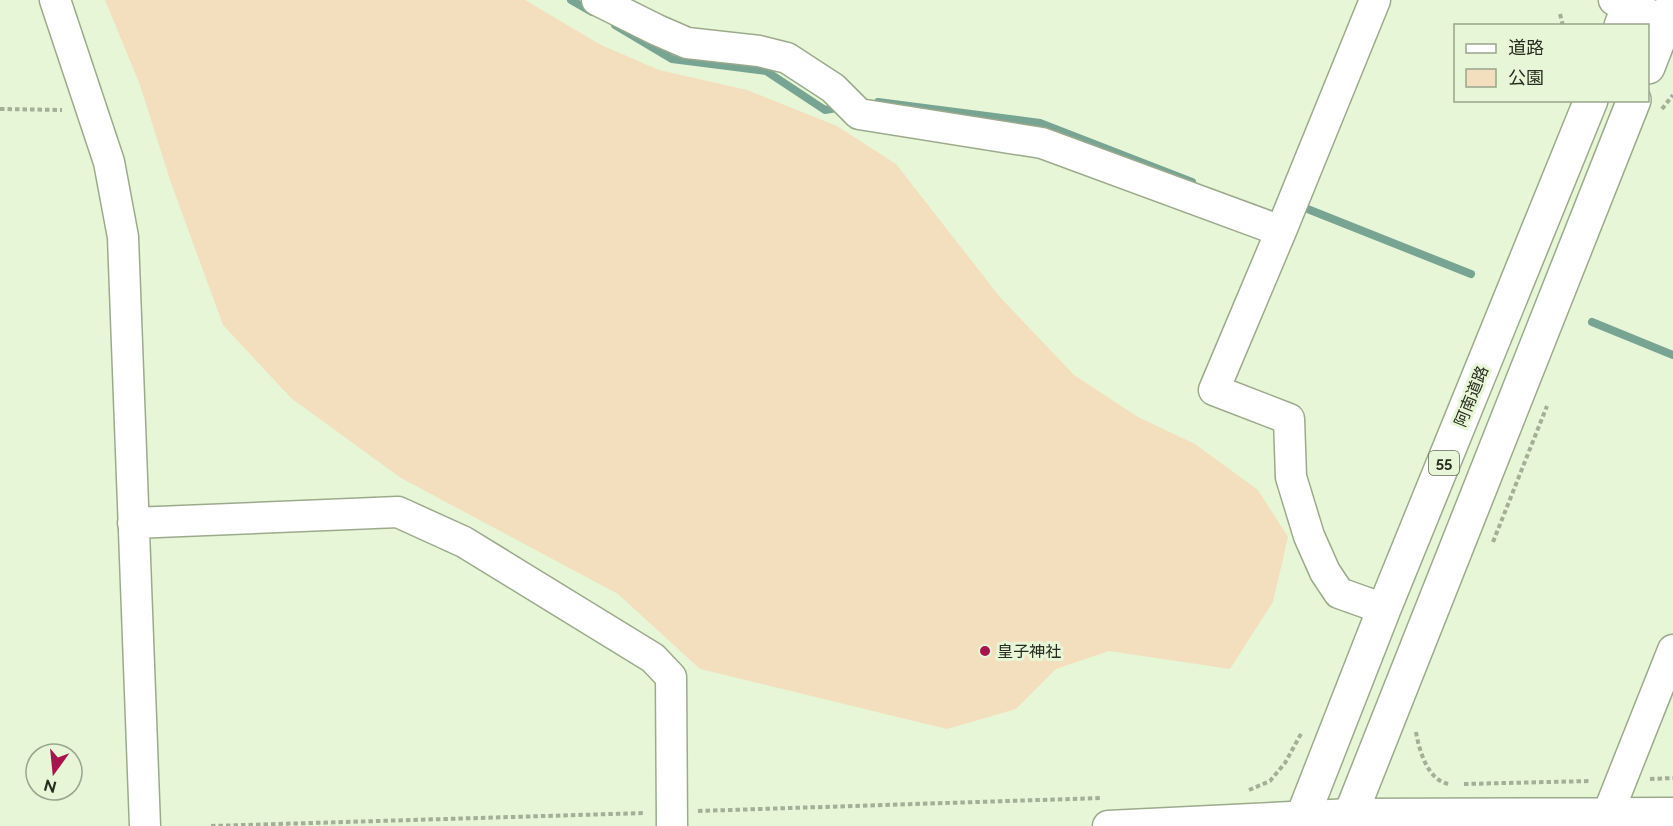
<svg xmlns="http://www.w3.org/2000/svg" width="1673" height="826" font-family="Raleway,'Noto Sans JP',sans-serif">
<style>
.green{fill:#f3dfbe}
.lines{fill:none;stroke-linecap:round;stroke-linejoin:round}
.stream{stroke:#78a494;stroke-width:8}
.minor-casing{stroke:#9caa8c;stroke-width:33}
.highway-casing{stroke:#9caa8c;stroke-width:36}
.path{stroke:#a3af96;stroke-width:4;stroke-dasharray:4.5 3;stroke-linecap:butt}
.minor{stroke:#fff;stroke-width:30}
.highway{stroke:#fff;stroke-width:33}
.poi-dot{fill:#a8144b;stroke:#e7f6d6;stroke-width:2}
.labels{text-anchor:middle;stroke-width:6;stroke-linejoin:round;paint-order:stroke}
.shield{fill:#e7f6d6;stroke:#606957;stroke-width:1.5}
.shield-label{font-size:15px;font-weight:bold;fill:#262c20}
.street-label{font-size:16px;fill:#262c20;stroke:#e7f6d6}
.poi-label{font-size:16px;fill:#262c20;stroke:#e7f6d6;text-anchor:start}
</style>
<rect width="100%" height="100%" fill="#e7f6d6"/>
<path class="green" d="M105,0H525L601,45L659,70L747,90L837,126L896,164L999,296L1074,375L1138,417L1195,444L1258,490L1288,537L1273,602L1230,669L1109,651L1056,669L1016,709L947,729L700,669L618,594L401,478L291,398L223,325L171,183L140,85Z"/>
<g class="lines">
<path class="stream" d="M571,0L592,12
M615,25L672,59L766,71L825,110L842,107
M878,102L1040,123L1192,182
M1305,208L1471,274
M1592,322L1673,355"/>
<g class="minor-casing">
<path id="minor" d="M55,0L109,162L123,237L145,826
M597,0L657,30L687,43L759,51L787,58L833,88L859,114L1042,143L1281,231L1375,0
M1614,0L1673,24
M1281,231L1214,390L1289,419L1291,477L1309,536L1325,572L1339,593L1384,609
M133,523L398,512L464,542L653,658L671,677L672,826
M1108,826L1351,814L1673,813
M1603,826L1673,650"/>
</g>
<g class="highway-casing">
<path id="highway" d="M1621,26L1631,0
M1648,67L1673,3
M1299,826L1384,609L1591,100
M1346,826L1634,100"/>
</g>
<path class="path" d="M1560,14L1563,26
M0,109L62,110
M1662,109L1673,95
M1493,542L1547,406
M1416,732C1419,750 1428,782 1450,784
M1650,779L1673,778
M1464,784L1591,781
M1249,790L1270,781L1285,763L1302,732
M698,811L1101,798
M211,826L645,813"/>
<use href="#minor" class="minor"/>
<use href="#highway" class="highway"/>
</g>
<circle class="poi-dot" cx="985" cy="651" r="6"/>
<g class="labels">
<rect class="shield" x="1429" y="451" width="30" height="24" rx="4.5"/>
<g class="shield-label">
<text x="1444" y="468">55</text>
</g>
<g class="street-label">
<text transform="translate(1471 396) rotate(-68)" y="6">阿南道路</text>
</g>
<g class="poi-label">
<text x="997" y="657">皇子神社</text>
</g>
</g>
<rect x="1454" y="24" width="195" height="78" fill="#e7f6d6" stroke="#9aa58d" stroke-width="1.5"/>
<rect x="1466" y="44" width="30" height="9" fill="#ffffff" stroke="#9aa58d" stroke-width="1.5"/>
<text x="1508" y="54" font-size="18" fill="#262c20">道路</text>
<rect x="1466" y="69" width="30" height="18" fill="#f3dfbe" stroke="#9aa58d" stroke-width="1.5"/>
<text x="1508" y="84" font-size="18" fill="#262c20">公園</text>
<g transform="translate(54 772) rotate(195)"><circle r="28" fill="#e7f6d6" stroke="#9aa58d" stroke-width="1.5"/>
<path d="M0-4.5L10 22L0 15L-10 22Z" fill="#a8144b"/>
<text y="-9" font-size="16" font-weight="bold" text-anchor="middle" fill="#262c20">N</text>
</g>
</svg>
